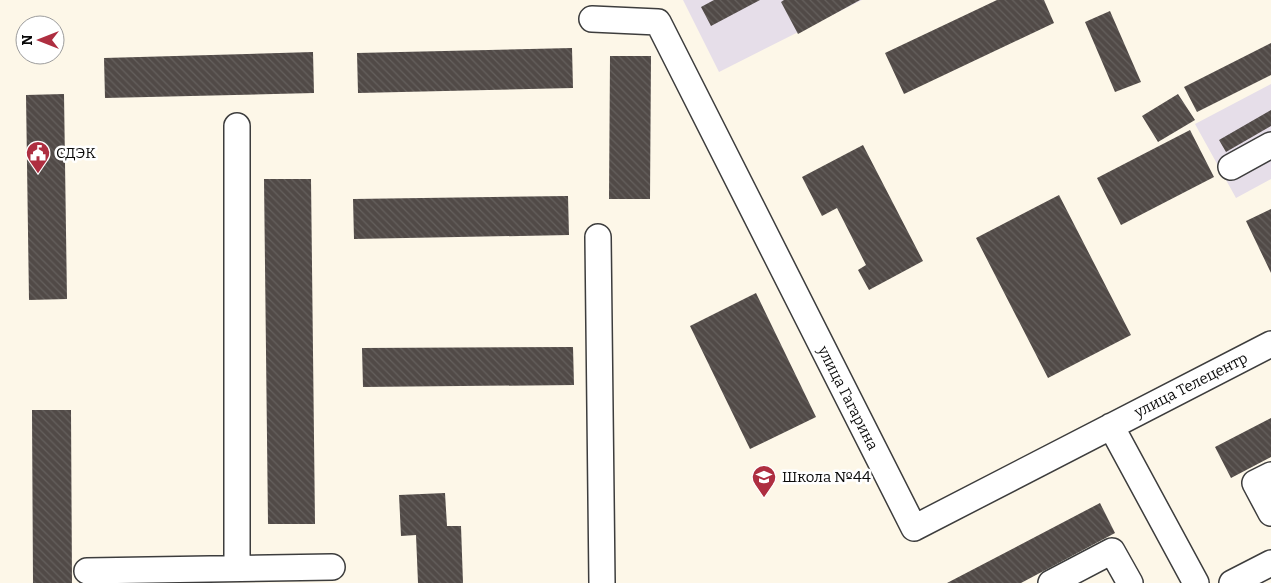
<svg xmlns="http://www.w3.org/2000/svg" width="1271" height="583" font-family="Bitter,serif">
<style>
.industrial{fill:#e6dee9}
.building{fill:url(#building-back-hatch)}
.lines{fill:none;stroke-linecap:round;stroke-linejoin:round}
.minor-casing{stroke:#3d3d3d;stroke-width:28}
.minor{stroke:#fff;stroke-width:25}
.labels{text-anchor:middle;stroke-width:5;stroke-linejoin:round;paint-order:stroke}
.poi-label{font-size:15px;fill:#0a0a0a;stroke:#fff;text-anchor:start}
.street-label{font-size:15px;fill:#0a0a0a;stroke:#fff}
</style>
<defs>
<pattern id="building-back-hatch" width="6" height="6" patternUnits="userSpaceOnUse" patternTransform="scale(1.25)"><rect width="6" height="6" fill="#514a47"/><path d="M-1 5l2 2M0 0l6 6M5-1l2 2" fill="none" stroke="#65605d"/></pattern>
</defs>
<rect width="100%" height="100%" fill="#fdf7e8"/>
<path class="industrial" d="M683,0H862L719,72Z
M1271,84V179L1236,198L1195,124Z"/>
<path class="building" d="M714,0H760L711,26L701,7Z
M784,0H860L798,34L781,2Z
M997,0H1044L1054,23L904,94L885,53Z
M1110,11L1141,82L1115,92L1085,22Z
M1271,43V75L1197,112L1184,87Z
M572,48L573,88L358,93L357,53Z
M313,52L314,93L105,98L104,58Z
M610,56H651L650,199H609Z
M64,94L67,299L29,300L26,95Z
M1178,94L1195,120L1158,142L1142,116Z
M1271,110V126L1226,152L1219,140Z
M1190,130L1214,177L1121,225L1097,178Z
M863,145L923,261L869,290L858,270L866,265L837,208L822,216L802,177Z
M264,179H311L315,524H268Z
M1059,195L1131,335L1048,378L976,238Z
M568,196L569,235L354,239L353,199Z
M1271,209V273L1246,221Z
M756,293L816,417L750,449L690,326Z
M573,347L574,385L363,387L362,348Z
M32,410H71L72,583H33Z
M1271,418V457L1231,478L1215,447Z
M445,493L447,526H461L463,583H418L416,535L401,536L399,495Z
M1100,503L1115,533L1021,583H947Z"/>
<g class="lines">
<g class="minor-casing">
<path id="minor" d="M592,19L658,22L914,528L1271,344
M237,126V568
M1231,167L1271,145
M598,237L602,583
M1111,426L1196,583
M1271,475L1255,483L1271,513
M87,571L332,567
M1051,583L1112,551L1130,583
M1232,583L1271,563"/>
</g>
<use href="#minor" class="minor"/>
</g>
<defs>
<g id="civic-pin" transform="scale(1.25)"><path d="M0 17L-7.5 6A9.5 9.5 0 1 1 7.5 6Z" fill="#ae2e40" stroke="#fff"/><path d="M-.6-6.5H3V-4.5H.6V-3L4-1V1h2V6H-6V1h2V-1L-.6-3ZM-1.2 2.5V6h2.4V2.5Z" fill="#fff"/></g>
<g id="school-pin" transform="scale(1.25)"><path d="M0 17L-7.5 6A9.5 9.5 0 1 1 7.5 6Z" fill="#ae2e40" stroke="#fff"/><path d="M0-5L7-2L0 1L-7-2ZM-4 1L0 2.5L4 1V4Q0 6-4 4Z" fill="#fff"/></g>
</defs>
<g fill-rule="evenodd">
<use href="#civic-pin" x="38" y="153"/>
<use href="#school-pin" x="764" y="477"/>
</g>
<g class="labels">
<g class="poi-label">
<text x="56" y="158">СДЭК</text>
<text x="782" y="482">Школа №44</text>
</g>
<g class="street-label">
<text transform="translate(1191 385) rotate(-27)" y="5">улица Телецентр</text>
<text transform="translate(848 398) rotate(63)" y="5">улица Гагарина</text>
</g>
</g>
<g transform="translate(40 40) rotate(270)"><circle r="24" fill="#ffffff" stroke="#9d9d9d"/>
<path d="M0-4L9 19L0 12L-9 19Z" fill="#ae2e40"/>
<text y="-8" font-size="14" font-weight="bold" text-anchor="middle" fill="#0a0a0a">N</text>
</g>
</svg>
